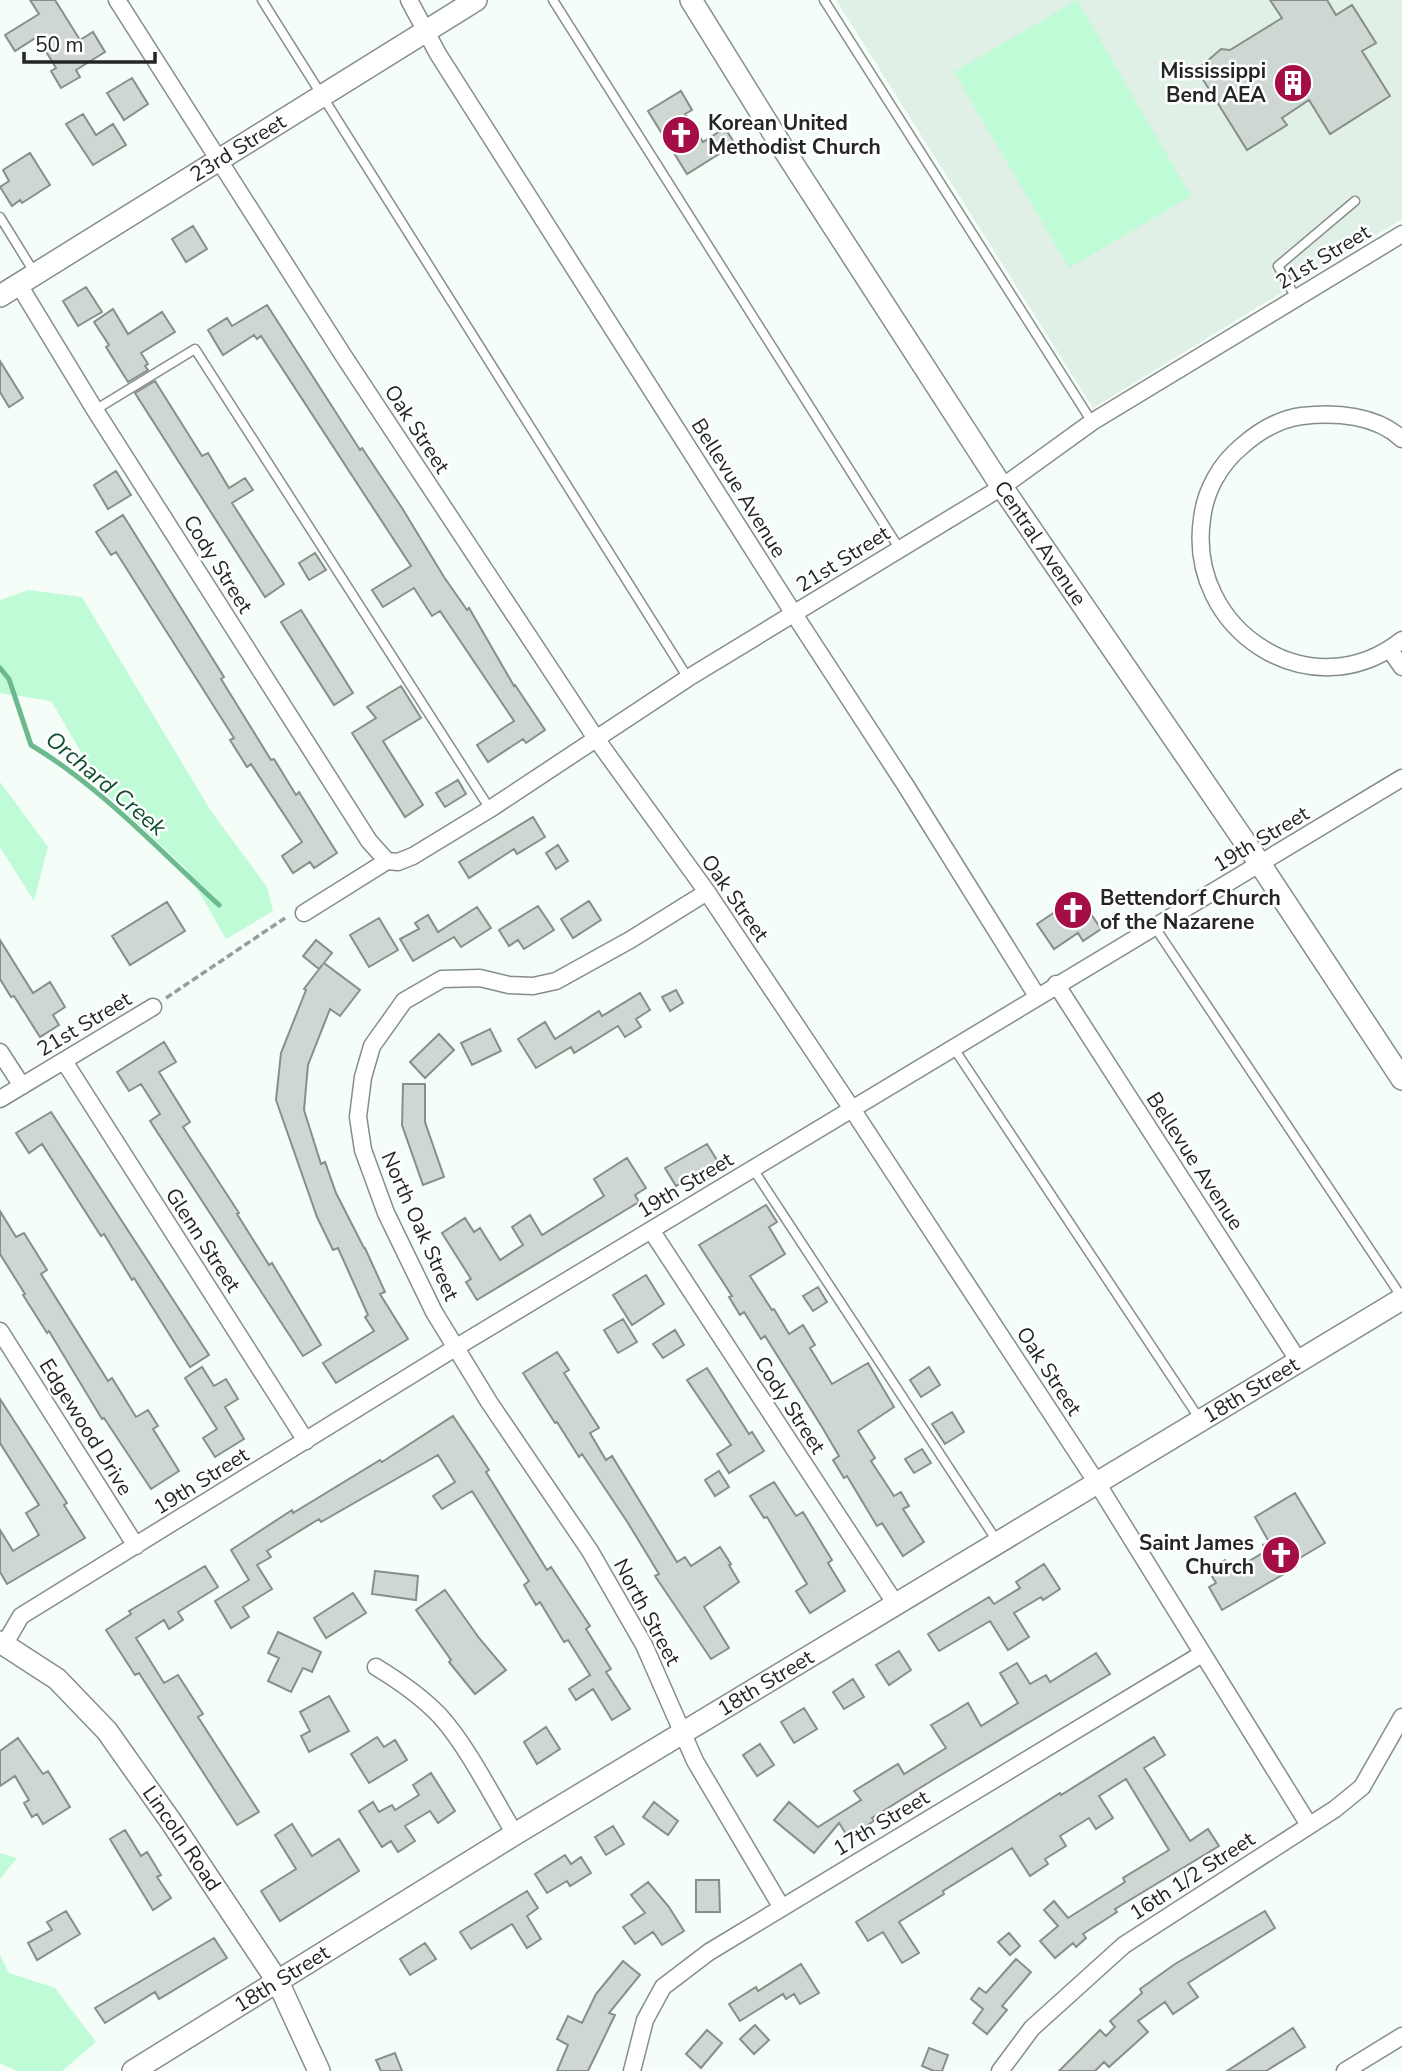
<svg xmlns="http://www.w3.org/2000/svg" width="1402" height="2071" font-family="'Nunito Sans',sans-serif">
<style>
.built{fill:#e0f0e6}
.green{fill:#bffbd7}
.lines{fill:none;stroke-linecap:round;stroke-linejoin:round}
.stream{stroke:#6cb98d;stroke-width:5}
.building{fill:#ced7d1;stroke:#888f8a;stroke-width:2}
.lane-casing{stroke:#878e89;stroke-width:11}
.street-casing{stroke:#878e89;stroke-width:19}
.secondary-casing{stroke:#878e89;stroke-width:24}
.path{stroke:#979d99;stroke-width:3.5;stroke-dasharray:7 3.5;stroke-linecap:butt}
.lane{stroke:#fff;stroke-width:8}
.street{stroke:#fff;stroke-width:16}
.secondary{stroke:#fff;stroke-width:21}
.labels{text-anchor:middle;stroke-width:5;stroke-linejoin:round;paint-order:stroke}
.poi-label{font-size:21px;font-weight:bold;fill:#232624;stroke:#fff;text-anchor:end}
.street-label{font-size:21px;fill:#232624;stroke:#fff}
.water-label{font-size:23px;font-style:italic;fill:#134e32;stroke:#fff}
</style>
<rect width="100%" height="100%" fill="#f4fdf7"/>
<path class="built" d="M836,0H1402V219L1093,408Z"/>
<path class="green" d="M1077,0L1191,196L1069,268L954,72Z
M28,590L82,597L211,811L267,887L273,911L226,939L186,869L106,794L51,701L0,693V600Z
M0,782L48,847L34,901L0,847Z
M0,1853L17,1858L0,1879Z
M0,1955L9,1973L55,1988L96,2042L62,2071H17L0,2063Z"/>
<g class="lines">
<path class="stream" d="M0,668L9,679L31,745C101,787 159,850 219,905"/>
</g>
<path class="building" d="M30,0H55L80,40L93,32L105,52L76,70L80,77L61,88L51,71L56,68L37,37L15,51L5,35L39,14Z
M1270,0H1327L1336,15L1352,5L1376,43L1362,51L1390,96L1330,134L1309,100L1282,118L1287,125L1247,150L1197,70L1221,49L1230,50L1282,18Z
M132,78L148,104L124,120L107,93Z
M681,91L692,110L685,114L703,142L725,128L735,144L687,174L648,111Z
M83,114L96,135L113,124L126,145L93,165L66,124Z
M30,153L50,185L22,203L20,200L12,206L0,187L9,181L3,170Z
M193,226L207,249L186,262L172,239Z
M86,287L102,312L78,326L63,301Z
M267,305L360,450L362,448L402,508L444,577L467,610L469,608L514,686L515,685L545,730L526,743L523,739L488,762L477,745L514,721L440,611L432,616L414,588L383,607L372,590L411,566L261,336L257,339L254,335L223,355L208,330L227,318L232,326Z
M113,309L128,334L162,312L175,332L141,353L148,364L145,366L148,370L128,382L106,347L109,345L94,322Z
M0,361L23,398L9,407L0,392Z
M155,381L202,456L208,453L229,488L245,478L253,490L232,503L284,584L265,597L135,393Z
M116,471L131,495L108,509L94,485Z
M123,515L224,677L221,679L271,760L274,759L296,795L299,792L337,853L314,868L310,862L293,873L282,856L302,842L251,764L247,767L230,740L234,738L116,552L111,555L96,532Z
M315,553L326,570L309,580L299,563Z
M301,610L353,693L334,705L281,622Z
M401,686L421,718L383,741L423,805L405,817L352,733L376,718L367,707Z
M458,780L466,794L445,807L436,793Z
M533,817L545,837L517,854L514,849L469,878L459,862Z
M558,845L568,861L556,869L546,853Z
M1079,896L1101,929L1083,941L1078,933L1054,949L1037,924Z
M589,901L601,920L573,938L561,919Z
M167,902L185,931L130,965L112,936Z
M538,906L554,930L524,949L518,940L509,946L499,930Z
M477,907L491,928L461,947L454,937L413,961L400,939L419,929L415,923L428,915L438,932Z
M379,918L398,950L369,967L350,935Z
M0,940L33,993L50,982L65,1007L53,1015L59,1025L40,1037L14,996L11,997L0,979Z
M316,940L332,953L324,963L360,990L340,1016L330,1009L308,1065L304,1110L321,1164L325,1162L336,1193L364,1248H365L385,1292L380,1294L408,1339L336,1383L323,1363L374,1331L365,1317L368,1315L338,1248L333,1250L317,1217L276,1100L281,1053L306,990L304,989L323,964L319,969L303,956Z
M676,990L683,1003L670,1011L662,997Z
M640,993L650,1010L636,1019L641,1027L625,1037L618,1026L574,1053L571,1047L536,1068L518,1039L545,1022L555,1039L599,1011L602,1016Z
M490,1029L501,1051L472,1065L461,1043Z
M439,1034L454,1050L425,1078L410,1062Z
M164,1042L176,1062L159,1072L190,1122L183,1127L239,1213L237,1214L269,1265L272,1263L321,1345L303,1356L150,1121L160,1114L141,1084L129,1091L117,1072Z
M403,1084H425V1122L444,1177L423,1185L402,1125Z
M51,1112L209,1355L190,1367L134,1278L132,1280L104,1234L101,1236L42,1144L29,1153L16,1133Z
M707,1144L723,1170L701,1183L695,1174L676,1186L665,1168Z
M627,1158L646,1188L635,1195L639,1202L477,1300L466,1282L471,1279L442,1233L465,1218L474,1232L480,1228L500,1260L523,1245L512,1227L530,1215L542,1235L604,1196L594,1179Z
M766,1205L777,1222L769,1227L785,1254L750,1276L772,1310L774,1309L789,1334L803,1325L815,1345L810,1348L832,1384L868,1363L894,1407L858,1431L875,1458L871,1461L894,1496L901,1492L909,1506L903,1509L924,1542L903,1556L882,1523L877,1526L847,1476L844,1478L833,1460L839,1456L822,1427L765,1336L761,1339L744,1312L740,1315L729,1297L732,1296L699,1245Z
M0,1211L16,1237L24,1233L47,1270L41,1274L108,1381L112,1378L136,1417L148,1410L158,1426L153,1429L179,1471L151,1489L104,1418L102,1419L49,1331L47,1333L23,1295L25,1294L0,1254Z
M646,1275L664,1304L632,1325L613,1295Z
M818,1287L827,1302L813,1311L803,1296Z
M623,1319L637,1342L618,1353L604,1330Z
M675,1330L684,1345L663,1358L653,1344Z
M557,1352L569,1370L564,1373L599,1428L590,1433L606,1460L612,1456L677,1562L685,1557L691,1566L720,1547L731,1564L729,1565L739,1582L704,1607L729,1648L711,1659L655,1576L659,1574L628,1523L582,1454L579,1457L557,1422L555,1423L523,1373Z
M202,1367L214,1386L226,1379L238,1399L225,1407L244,1439L215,1457L203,1438L217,1429L185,1378Z
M929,1367L940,1385L921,1397L910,1380Z
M707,1368L749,1434L752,1432L764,1451L729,1473L717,1454L731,1445L687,1380Z
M0,1399L67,1503L64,1505L85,1538L7,1584L0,1572V1530L13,1551L39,1535L26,1513L39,1505L0,1443Z
M952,1412L964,1432L945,1444L932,1424Z
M453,1416L489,1470L486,1472L547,1570L551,1567L590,1626L586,1629L611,1669L606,1672L630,1709L612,1720L593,1689L576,1700L569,1689L590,1675L568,1640L564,1642L540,1602L536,1605L524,1585L529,1581L472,1491L442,1509L433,1496L455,1482L438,1455L321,1522L319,1519L267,1551L271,1557L257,1565L272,1589L243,1607L249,1617L231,1628L215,1601L249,1580L231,1550L292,1510L293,1513L380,1460L382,1462Z
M922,1449L931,1463L914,1473L905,1459Z
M719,1471L729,1487L715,1496L705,1480Z
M774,1482L796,1516L803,1512L832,1560L828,1563L845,1591L810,1613L796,1591L807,1584L767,1517L764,1518L750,1496Z
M1295,1493L1325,1543L1293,1562L1296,1567L1222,1610L1209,1587L1216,1583L1208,1570L1225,1560L1232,1571L1266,1551L1263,1545L1269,1542L1255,1517Z
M1044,1564L1060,1589L1043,1600L1041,1597L1014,1613L1029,1637L1008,1650L990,1621L939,1651L928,1634L989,1597L994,1604L1020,1588L1016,1582Z
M205,1566L218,1587L178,1612L183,1620L169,1629L164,1620L136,1638L164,1683L178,1675L203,1714L198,1717L259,1812L237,1825L139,1673L135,1675L106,1630L131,1614L129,1611Z
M375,1571L418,1576L416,1600L372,1594Z
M445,1590L479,1638L506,1670L475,1694L449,1662L451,1660L416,1610Z
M353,1593L366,1613L326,1638L314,1618Z
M278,1632L321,1652L312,1672L303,1668L291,1692L268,1681L279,1658L268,1653Z
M899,1651L911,1670L889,1685L876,1665Z
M1096,1653L1110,1674L936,1778L872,1818L874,1821L848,1837L839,1823L814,1853L774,1820L789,1802L818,1827L861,1800L854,1791L898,1764L904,1774L946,1748L931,1725L950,1714L968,1703L981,1726L1018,1703L1000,1673L1017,1663L1030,1684L1046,1675L1050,1682Z
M853,1679L864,1697L844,1709L833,1692Z
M329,1696L349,1731L309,1752L301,1736L310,1731L300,1712Z
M804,1708L817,1729L794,1743L781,1722Z
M546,1727L560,1749L537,1764L524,1742Z
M377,1737L384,1747L395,1740L407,1760L369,1783L351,1754Z
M1154,1737L1165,1755L1144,1768L1190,1841L1208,1829L1219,1846L1115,1909L1117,1912L1083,1934L1086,1938L1076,1947L1073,1943L1055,1958L1040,1941L1058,1926L1044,1910L1054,1901L1068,1918L1125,1882L1123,1878L1169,1850L1126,1779L1099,1796L1113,1818L1096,1829L1089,1818L1060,1836L1066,1846L1045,1859L1048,1864L1030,1876L1012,1848L943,1891L944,1894L899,1922L919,1953L902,1963L883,1932L868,1941L856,1922L1060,1793L1061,1795Z
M18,1738L43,1774L48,1771L70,1807L43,1824L37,1814L32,1817L24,1803L29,1800L15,1776L0,1786V1751Z
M760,1744L774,1765L757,1776L743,1755Z
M431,1773L455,1811L438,1823L430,1811L405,1826L415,1841L398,1852L391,1841L382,1847L359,1811L373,1802L379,1812L392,1805L395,1810L419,1795L413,1785Z
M654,1802L678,1821L668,1835L643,1817Z
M292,1824L312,1856L339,1839L359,1871L280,1921L261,1891L296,1869L275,1835Z
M613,1826L624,1844L606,1855L595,1837Z
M125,1830L141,1856L147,1852L161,1875L157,1877L171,1898L153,1910L110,1839Z
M565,1855L571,1864L581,1857L591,1873L570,1886L567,1881L547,1893L535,1874Z
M696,1880H719L720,1912H696Z
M648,1882L669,1907L684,1931L662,1945L653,1932L635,1944L623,1927L645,1913L631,1895Z
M527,1891L538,1908L527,1916L541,1939L527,1948L512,1924L471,1949L460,1932Z
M66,1911L80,1934L37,1960L28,1943L52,1930L47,1922Z
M1265,1911L1275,1928L1188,1983L1198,1997L1173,2014L1165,2002L1138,2021L1148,2032L1109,2067L1104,2062L1095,2071H1059L1100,2030L1106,2036L1115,2027L1110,2021L1142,1993L1140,1989L1175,1964Z
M1009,1933L1020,1946L1010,1955L998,1942Z
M214,1938L227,1958L159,1999L155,1992L105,2023L95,2008Z
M425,1943L436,1959L410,1975L400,1959Z
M1016,1959L1031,1972L1002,2006L1007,2010L987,2034L973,2023L983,2009L971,1999L979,1988L986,1993Z
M623,1961L640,1975L609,2013L615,2015L588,2071H557L568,2045L557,2039L568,2016L582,2023L596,1994Z
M801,1964L819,1993L800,2004L794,1994L786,1999L783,1994L740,2021L729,2004L756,1987L758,1991Z
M755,2025L769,2040L754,2054L740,2039Z
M1293,2028L1305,2047L1266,2071H1227Z
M707,2030L722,2043L701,2068L686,2054Z
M929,2048L948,2055L942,2071H934L922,2066Z
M395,2053L402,2071H381L376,2060Z"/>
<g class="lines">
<g class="lane-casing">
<path id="lane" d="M262,0L688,678
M553,0L899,548
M824,0L1092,422
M0,217L34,272
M1296,298L1278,266L1355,201
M95,410L195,349L490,809
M1154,926L1401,1296
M953,1047L1199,1418
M753,1169L997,1541"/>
</g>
<g class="street-casing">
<path id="street" d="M117,0L343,355L597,740L707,892L852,1109L1097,1483L1309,1825
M409,0L438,54L794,614L906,786L1037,996
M19,285L95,410L369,841L387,861
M1402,439C1376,415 1336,412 1302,416C1279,419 1259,431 1242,446C1220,464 1205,491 1202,519C1186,630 1311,712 1402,640
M1390,650L1402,667
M707,892L630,940L556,981L533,986L509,985L480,978L442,979L404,1001L372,1046L363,1077L358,1117L363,1150L386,1213L434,1312L489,1402L590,1551L644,1645L695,1761L782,1908
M304,913L387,861L398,862L413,856L490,809L688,678L1002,487L1092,422L1402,234
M1056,984L1298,1360
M0,1052L22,1086
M64,1061L306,1441
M0,1099L153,1007
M651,1230L895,1603
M0,1331L136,1546
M4,1645L21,1616L455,1348L1402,778
M376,1667C399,1681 421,1696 440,1716C468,1747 493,1798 515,1834
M632,2071L645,2020L663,1987L709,1952L1202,1654
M1000,2071L1032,2028L1124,1945L1335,1809L1362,1787L1402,1717
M1345,2071L1402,2036"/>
</g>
<g class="secondary-casing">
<g id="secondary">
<path id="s1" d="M691,0L784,150L1002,487L1260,864L1402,1079"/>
<path id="s2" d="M0,296L476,0"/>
<path id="s3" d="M0,1642L57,1679L107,1731L172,1823L278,1982L319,2071"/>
<path id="s4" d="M133,2071L515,1834L1402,1299"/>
</g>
</g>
<path class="path" d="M166,998L288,916"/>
<use href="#lane" class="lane"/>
<use href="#street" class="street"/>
<use href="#secondary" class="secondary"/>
</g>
<defs>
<g id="building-disc" transform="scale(2.0125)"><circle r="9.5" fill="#a50d47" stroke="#fff"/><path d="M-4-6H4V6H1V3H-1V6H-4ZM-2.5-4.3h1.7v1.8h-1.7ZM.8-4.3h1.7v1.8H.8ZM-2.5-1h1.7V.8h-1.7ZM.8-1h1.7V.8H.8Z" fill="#fff"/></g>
<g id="church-disc" transform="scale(2.0125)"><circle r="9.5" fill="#a50d47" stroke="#fff"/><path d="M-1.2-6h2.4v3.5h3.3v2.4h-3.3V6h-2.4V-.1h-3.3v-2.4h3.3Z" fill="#fff"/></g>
</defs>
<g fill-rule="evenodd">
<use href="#building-disc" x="1293" y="83"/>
<use href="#church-disc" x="681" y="135"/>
<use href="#church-disc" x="1073" y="910"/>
<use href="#church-disc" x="1281" y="1555"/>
</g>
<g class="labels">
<g class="poi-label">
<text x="1266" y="78">Mississippi<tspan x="1266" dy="24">Bend AEA</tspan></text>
<text x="708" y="130" text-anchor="start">Korean United<tspan x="708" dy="24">Methodist Church</tspan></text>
<text x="1100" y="905" text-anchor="start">Bettendorf Church<tspan x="1100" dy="24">of the Nazarene</tspan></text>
<text x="1254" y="1550">Saint James<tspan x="1254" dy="24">Church</tspan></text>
</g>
<g class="street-label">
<text dy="7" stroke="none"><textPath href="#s2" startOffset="280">23rd Street</textPath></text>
<text transform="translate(1323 257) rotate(-31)" y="7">21st Street</text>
<text transform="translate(417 429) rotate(57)" y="7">Oak Street</text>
<text transform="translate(739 488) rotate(58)" y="7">Bellevue Avenue</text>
<text dy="7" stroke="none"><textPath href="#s1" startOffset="646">Central Avenue</textPath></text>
<text transform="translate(843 559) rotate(-32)" y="7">21st Street</text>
<text transform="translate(218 564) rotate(58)" y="7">Cody Street</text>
<text transform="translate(1261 839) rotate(-31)" y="7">19th Street</text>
<text transform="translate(735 898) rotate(55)" y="7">Oak Street</text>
<text transform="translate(84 1024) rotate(-31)" y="7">21st Street</text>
<text transform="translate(1195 1161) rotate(57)" y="7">Bellevue Avenue</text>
<text transform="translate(685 1185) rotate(-31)" y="7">19th Street</text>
<text transform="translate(420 1226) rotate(66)" y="7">North Oak Street</text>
<text transform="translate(203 1240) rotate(57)" y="7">Glenn Street</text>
<text transform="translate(1049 1371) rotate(57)" y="7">Oak Street</text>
<text dy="7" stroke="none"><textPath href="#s4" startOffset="1309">18th Street</textPath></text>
<text transform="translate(790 1405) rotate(57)" y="7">Cody Street</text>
<text transform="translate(86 1427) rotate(58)" y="7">Edgewood Drive</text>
<text transform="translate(201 1481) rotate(-32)" y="7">19th Street</text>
<text transform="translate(647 1612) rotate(62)" y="7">North Street</text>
<text dy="7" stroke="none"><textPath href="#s4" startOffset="742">18th Street</textPath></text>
<text transform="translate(881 1823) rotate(-31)" y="7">17th Street</text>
<text dy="7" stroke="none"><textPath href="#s3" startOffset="271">Lincoln Road</textPath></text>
<text transform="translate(1192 1876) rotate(-33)" y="7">16th 1/2 Street</text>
<text dy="7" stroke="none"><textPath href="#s4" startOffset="175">18th Street</textPath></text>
</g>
<g class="water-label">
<text transform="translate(106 783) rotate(40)" y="8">Orchard Creek</text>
</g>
</g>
<path d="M24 52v10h131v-10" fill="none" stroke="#232624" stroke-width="3.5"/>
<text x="35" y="52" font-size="21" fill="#232624" stroke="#ffffff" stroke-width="5" paint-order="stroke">50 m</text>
</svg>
